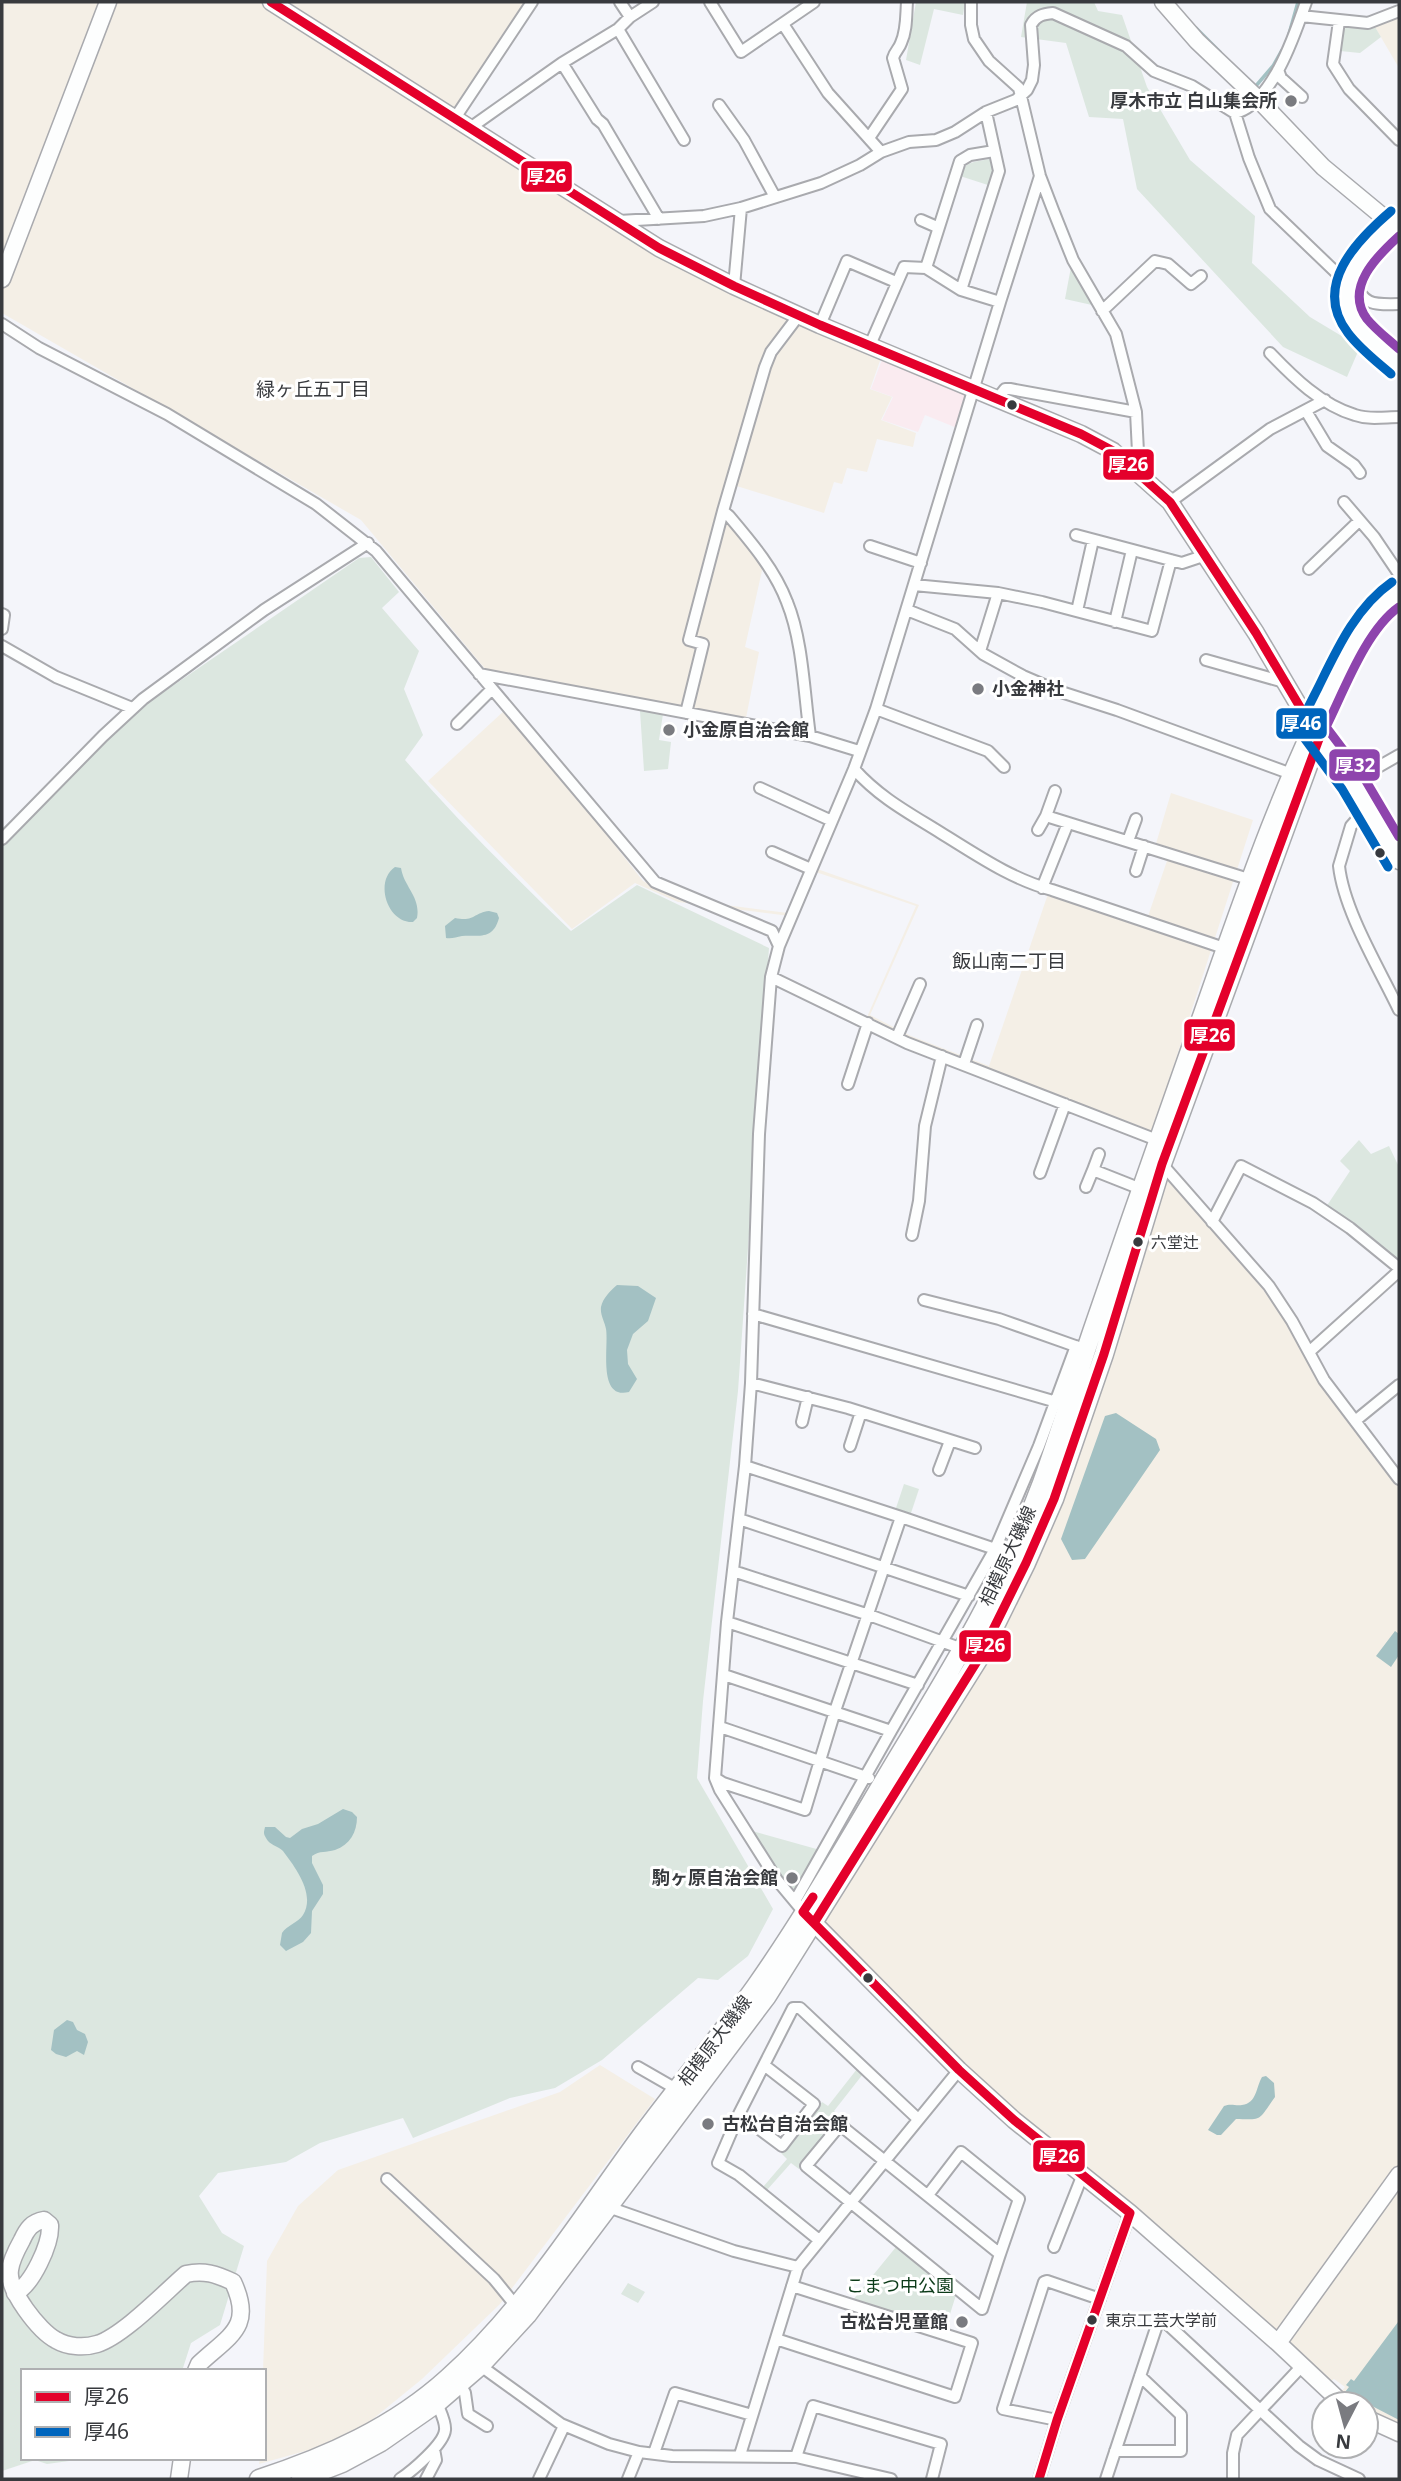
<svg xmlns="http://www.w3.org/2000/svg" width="1401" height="2481" font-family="'Noto Sans','Noto Sans JP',sans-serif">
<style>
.commercial{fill:#faebf0}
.industrial{fill:#f4efe6}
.green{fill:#dce7e0}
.water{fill:#a3c1c3}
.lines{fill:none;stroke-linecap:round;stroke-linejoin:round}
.stream{stroke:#a3c1c3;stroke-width:3.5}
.street-casing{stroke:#a9aaae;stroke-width:14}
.secondary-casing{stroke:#a9aaae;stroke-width:19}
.primary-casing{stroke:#a9aaae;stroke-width:21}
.street{stroke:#fdfefe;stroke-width:10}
.secondary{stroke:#fdfefe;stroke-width:16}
.primary{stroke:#fdfefe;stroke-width:18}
.bus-1-casing{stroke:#fff;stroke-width:14}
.bus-2-casing{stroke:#fff;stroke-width:14}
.bus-3-casing{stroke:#fff;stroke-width:14}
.bus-1{stroke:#e4002b;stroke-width:9}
.bus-2{stroke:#0065bd;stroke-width:9}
.bus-3{stroke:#8e44ad;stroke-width:9}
.poi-dot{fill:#7a7b80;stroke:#fff;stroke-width:2.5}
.bus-dot{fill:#383a3e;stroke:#fff;stroke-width:2.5}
.labels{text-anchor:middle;stroke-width:6;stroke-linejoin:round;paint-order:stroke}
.bus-label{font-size:16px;fill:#383a3e;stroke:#fff;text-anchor:start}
.poi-label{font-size:18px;font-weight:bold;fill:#383a3e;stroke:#fff;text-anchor:end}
.street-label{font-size:18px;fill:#383a3e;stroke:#fff}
.park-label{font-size:18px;fill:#0c3b19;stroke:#fff}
.neighbourhood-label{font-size:19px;fill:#383a3e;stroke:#fff}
.line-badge{stroke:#fff;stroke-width:2.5}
.badge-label{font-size:19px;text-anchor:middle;font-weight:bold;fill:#fff}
</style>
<rect width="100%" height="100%" fill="#f4f5fa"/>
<path class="commercial" d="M883,357L961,391L966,396L957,428L925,415L918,432L882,420L893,397L871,389Z"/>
<path class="industrial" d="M2,2H530L451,123L658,256L882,355L870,389L892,397L881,420L916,433L913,447L877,439L867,472L847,468L842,484L834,482L824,513L727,483L719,512L731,523L763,566L745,647L759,652L745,723L491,670L508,709L643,881L679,899L788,913L806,865L919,905L870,1015L911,1036L989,1066L1049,891L1145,925L1168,858L1155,847L1171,793L1253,820L1153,1130L1173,1183L1259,1284L1399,1483V2423L1377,2414L1366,2407V2404H1361L1350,2397L1342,2391L1345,2387L1334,2379L1331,2381L1267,2327L963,2064L821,1921L1032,1562L1165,1181L1147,1129L909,1038L867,1017L916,906L807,869L790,916L678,902L635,883L572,929L428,781L505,710L491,676L361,520L2,313Z
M1399,17V68L1375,27Z
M600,2065L655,2099L500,2304L422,2379L368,2423L316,2448L259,2464L260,2458H264L263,2371L267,2261L298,2206L338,2170L560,2092Z"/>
<path class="green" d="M916,2H965L963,15L934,9L920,65L906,60Z
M1027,2H1094L1098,11L1122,15L1147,87L1190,160L1255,216L1252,263L1310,317L1360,347L1347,377L1283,347L1137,189L1123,119L1089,117L1066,43L1021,37Z
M1347,27H1375L1381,37L1360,53L1340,51L1343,30Z
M989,159L993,162L995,171L991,186L960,176C964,161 976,162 989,159Z
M1071,267L1092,305L1065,299Z
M371,557L399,592L382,608L419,651L404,689L423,735L405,760C458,821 514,876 571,931L637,885L769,948L738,1391L703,1701L697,1778L773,1909L748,1956L718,1980L698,1978L602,2060L555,2088L510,2098L413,2138L403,2118L320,2143L286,2162L218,2173L199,2196L222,2233L244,2246L220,2325L191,2343L182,2371H23V2458H91L47,2464L35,2460L2,2471V844L136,711L359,558Z
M640,711L663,714L659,740L671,742L668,769L644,771Z
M1359,1140L1371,1154L1389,1146L1399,1167V1262L1326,1207L1350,1171L1340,1161Z
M904,1484L919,1489L910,1516L895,1511Z
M752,1831L820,1850L797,1893C781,1885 762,1847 752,1831Z
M857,2069L863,2074L834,2111L841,2118L799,2169L791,2163L767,2190L763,2187L787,2159L781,2153L822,2102L828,2106Z
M896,2247L956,2295L945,2330L852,2301Z
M628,2283L645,2292L638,2303L621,2294Z"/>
<path class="water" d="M395,867L401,868C404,887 421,897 417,918L413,922C387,923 374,881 395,867Z
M489,911L497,913L499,918C493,940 480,935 462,936C456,937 452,939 446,938L445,926L455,918C475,922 473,913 489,911Z
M617,1285L638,1286L656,1298L648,1321L633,1334L627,1350L628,1364L637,1379L629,1392C597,1400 609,1346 606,1329C605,1322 600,1315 601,1307C603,1298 610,1291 617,1285Z
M1116,1413L1156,1439L1160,1450L1085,1559L1072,1560L1061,1539L1105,1416Z
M1395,1631L1399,1634V1655L1391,1667L1376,1656Z
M343,1809L352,1812L357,1817C357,1832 350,1845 335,1850C326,1853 320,1850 312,1856V1863L323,1885V1894L312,1911L311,1933L303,1942L286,1951L280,1945L282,1933C287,1925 298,1923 303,1915C316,1894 295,1867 283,1851C278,1846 269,1845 266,1838C263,1833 264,1832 265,1827H275L286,1837L290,1838L302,1829L318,1824Z
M67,2020L73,2022L77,2030L85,2034L88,2042L84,2055L77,2051L66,2057L56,2054L51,2050L54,2030Z
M1266,2076L1274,2083L1275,2097C1258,2120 1264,2120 1236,2119L1221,2135H1217L1208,2130L1224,2106C1231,2103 1235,2106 1242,2105C1257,2103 1256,2087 1262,2077Z
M1398,2322L1399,2323V2420L1345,2392L1349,2387L1346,2385L1351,2379L1354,2381Z"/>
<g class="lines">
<path class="stream" d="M1196,28L1220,52
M1289,34L1298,2
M1253,85L1255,87L1273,66L1282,50"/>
<g class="street-casing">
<path id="street" d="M620,2L630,17
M710,2L741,52L814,2
M971,2V25L974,39L989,61L1019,88L1040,176L1053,210L1073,260L1116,334L1136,412L1139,472
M1301,16L1368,23L1399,11
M1339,21L1333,64L1349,89L1399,140
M783,24L828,93L881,152
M618,29L684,140
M562,63L597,119L603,124L659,219
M1278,70L1281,78L1302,97
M719,105L744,140L775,197
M1235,113L1249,158L1270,209L1347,283
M455,118L532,2
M470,128L562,63L618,29L630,17L653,2
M869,138L902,89L893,58C895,51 899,49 901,43C907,30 906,15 907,2
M921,220L937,227
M619,221L704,216L741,208L821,183L860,165L881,152L909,142L936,140L955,132L986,112L1016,100L1027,90L1032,80L1034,65L1031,25C1036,15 1044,14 1053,13L1126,46L1154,71L1192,86L1235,113C1272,104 1295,34 1306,2
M926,268L960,161L970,155L994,151
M1349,278C1367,304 1367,305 1399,304
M734,286L741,208
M961,290L999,171L986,112
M1000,302L1040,176
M1102,311L1155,261L1168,264L1191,284L1201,276
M2,324L39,348L167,414L316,504L376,551L655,882L772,931L779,946
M820,325L847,261L896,282
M1270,353C1293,377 1321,405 1355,415C1369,420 1385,417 1399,417
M998,398L1005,389H1010L1136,412
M1306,411L1327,446L1354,465L1360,473
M1170,502L1270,429L1325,400
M1344,502L1374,537L1399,574
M723,511L729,516C751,542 775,570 787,602C803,641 804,694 810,736
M1076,535L1182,563L1206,555
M870,546L921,563
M1309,569L1359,521
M914,585L998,593
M907,610L955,629L983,654L1023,676L1058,691L1117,710L1297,776
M1077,611L1093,540
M2,614L4,615L2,629
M1115,622L1132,550
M2,646L56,677L132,708
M980,651L998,593L1042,602L1152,631L1171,560
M1206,660L1284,682
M479,674L810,736L859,751
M876,709L988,751L1004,767
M686,713L703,644L689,640L723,511L765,367L771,352L799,315
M457,724L492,689
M854,769C880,798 909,813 941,833C977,855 1011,879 1052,890L1230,950
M1352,782L1399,755
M760,788L832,821
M1055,791L1046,816L1255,881
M1367,808L1351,826L1339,866C1344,911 1379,968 1399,1010
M1038,830L1046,816
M2,839L103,736L143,699L264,610L368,543
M1128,841L1136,819
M772,852L811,869
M1136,871L1144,846
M1042,888L1068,823
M771,977L907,1043L1157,1140L1158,1144
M897,1037L920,984
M964,1064L977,1025
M848,1084L868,1023
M1161,1160L1162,1164L1269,1286L1292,1321L1324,1380L1399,1479
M1093,1170L1099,1154
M1040,1173L1065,1104
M1086,1187L1093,1170L1141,1189
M1212,1222L1241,1166L1313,1203L1350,1228L1399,1268
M912,1235L919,1201L925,1126L942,1056
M924,1300L999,1319L1081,1348
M753,1314L1060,1403
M1309,1352L1399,1271
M751,1383L848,1408L975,1448
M1355,1421L1399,1385
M802,1422L808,1397
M850,1446L861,1412
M939,1470L950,1441
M901,1517L1001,1551
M739,1519L969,1596
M733,1571L869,1615L968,1651
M727,1622L918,1685
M724,1675L891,1731L995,1549L1039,1446L1076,1346
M720,1727L869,1778
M715,1778L723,1783L805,1810L835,1711L901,1517L745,1466
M795,1901L891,1731
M807,1916L777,1880L720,1790L715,1778L727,1622L745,1466L751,1383L759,1134L771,977L779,946L854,769L876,709L1000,302L961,290L926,268L904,267L870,345
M638,2067L678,2090
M739,2114L782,2146L814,2104L764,2065
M387,2179L494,2279L516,2306
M928,2195L961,2152L1019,2199L1000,2254L840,2125L806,2166L982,2309L1000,2254
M608,2207L734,2251L798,2267
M819,2240L739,2175L718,2163L739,2114L793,2008H800L918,2119
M1054,2247L1083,2174
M776,2339L955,2397L972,2343L792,2286
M478,2364L561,2424L609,2444L639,2452L672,2456L796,2457L891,2479
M460,2384L465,2393L468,2414L487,2426
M1057,2420L1003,2409L1044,2282L1047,2281L1100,2299
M1115,2451H1181V2415L1140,2376
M654,2453L675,2393L752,2415
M740,2455L798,2267L959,2070
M796,2457L813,2406L941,2444L932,2479
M400,2479C412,2471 444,2444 445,2430C446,2422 440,2411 437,2403
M426,2479L436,2460L434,2449
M539,2479L564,2426
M628,2479L639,2452
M1039,2479L1057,2420L1130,2213
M1106,2479L1157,2325L1162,2319L1299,2446L1318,2460L1359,2479
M1233,2479V2453L1237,2435L1301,2367"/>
</g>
<g class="secondary-casing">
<path id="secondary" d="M271,2L659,248L734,286L820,325L1081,434L1113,451L1170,502L1256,633L1312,728L1352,782L1399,861
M1163,2L1197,41L1257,98L1323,167L1393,225
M2,279L108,2
M814,1923L959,2070L1014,2120L1130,2213L1278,2343L1343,2404
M15,2293C32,2285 51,2244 50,2225L44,2220C32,2222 27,2229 22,2240C17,2249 11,2260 10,2270C7,2290 39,2331 56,2340C68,2347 84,2348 97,2344C123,2336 164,2293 186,2274C204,2270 216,2274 233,2282C254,2327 230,2335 199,2364L196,2371
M1278,2343L1399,2175
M1366,2418L1399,2433
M179,2479L182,2458"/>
</g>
<g class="primary-casing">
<path id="primary" d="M1399,220C1371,243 1326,287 1356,324C1368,339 1385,352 1399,365
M259,2479C327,2457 394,2427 448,2378C524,2310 579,2221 639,2139C677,2087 719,2038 756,1986C808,1912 853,1832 900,1754C953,1667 1006,1579 1042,1483C1060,1433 1075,1382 1092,1332C1125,1235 1159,1139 1193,1042C1237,918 1278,791 1340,673C1355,644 1370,609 1399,592
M301,2479L342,2463L381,2442L437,2403L480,2366L527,2315L767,1996L979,1658L1026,1563L1054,1499L1104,1354L1162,1164L1313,752"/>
</g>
<use href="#street" class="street"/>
<use href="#secondary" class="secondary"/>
<use href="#primary" class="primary"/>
<g class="bus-1-casing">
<path id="bus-1" d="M271,2L659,248L734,286L820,325L1081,434L1113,451L1170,502L1256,633L1319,739L1162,1164L1104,1354L1054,1499L1026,1563L979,1658L814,1923
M813,1897L803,1912L959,2070L1014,2120L1130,2213L1057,2420L1039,2479"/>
</g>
<g class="bus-2-casing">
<path id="bus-2" d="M1391,374C1376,361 1360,349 1348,333C1312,286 1356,241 1391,211
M1388,867L1342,789L1302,735L1300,727C1304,714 1312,700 1318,688C1337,649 1356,607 1392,582"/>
</g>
<g class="bus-3-casing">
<path id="bus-3" d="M1399,236C1377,256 1344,288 1367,319C1376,330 1388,339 1399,349
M1399,607C1366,630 1344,691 1326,727L1363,776L1399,837"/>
</g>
<use href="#bus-1" class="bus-1"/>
<use href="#bus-2" class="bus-2"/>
<use href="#bus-3" class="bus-3"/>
</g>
<g class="poi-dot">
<circle cx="1291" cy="101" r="7"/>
<circle cx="978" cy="689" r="7"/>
<circle cx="669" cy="730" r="7"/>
<circle cx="792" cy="1878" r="7"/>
<circle cx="708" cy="2124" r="7"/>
<circle cx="962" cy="2322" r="7"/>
</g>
<g class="bus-dot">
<circle cx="1012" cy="405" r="6"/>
<circle cx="1380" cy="853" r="6"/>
<circle cx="1138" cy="1242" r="6"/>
<circle cx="868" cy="1978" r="6"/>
<circle cx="1092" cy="2320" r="6"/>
</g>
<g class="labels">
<g class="bus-label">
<text x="1151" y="1248">六堂辻</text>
<text x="1105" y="2326">東京工芸大学前</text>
</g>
<g class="poi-label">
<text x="1277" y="107">厚木市立 白山集会所</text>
<text x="992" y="695" text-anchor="start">小金神社</text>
<text x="683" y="736" text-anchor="start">小金原自治会館</text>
<text x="778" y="1884">駒ヶ原自治会館</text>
<text x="722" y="2130" text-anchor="start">古松台自治会館</text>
<text x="948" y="2328">古松台児童館</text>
</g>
<g class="street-label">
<text transform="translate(1008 1556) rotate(-65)" y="6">相模原大磯線</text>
<text transform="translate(715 2041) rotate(-53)" y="6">相模原大磯線</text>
</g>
<g class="park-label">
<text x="900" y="2292">こまつ中公園</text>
</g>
<g class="neighbourhood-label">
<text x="313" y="396">緑ヶ丘五丁目</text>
<text x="1009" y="968">飯山南二丁目</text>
</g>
</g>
<g class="line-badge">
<rect x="520" y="160" width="53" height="33" rx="7" fill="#e4002b"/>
<rect x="1102" y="448" width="53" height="33" rx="7" fill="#e4002b"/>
<rect x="1275" y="707" width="53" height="33" rx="7" fill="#0065bd"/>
<rect x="1328" y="748" width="53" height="34" rx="7" fill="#8e44ad"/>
<rect x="1183" y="1018" width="53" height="34" rx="7" fill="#e4002b"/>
<rect x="958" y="1629" width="54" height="34" rx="7" fill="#e4002b"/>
<rect x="1032" y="2139" width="54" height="34" rx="7" fill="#e4002b"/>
</g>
<g class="badge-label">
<text x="546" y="183">厚26</text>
<text x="1128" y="471">厚26</text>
<text x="1301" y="730">厚46</text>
<text x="1355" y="772">厚32</text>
<text x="1210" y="1042">厚26</text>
<text x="985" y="1652">厚26</text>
<text x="1059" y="2163">厚26</text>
</g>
<rect width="1401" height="2481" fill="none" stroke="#383a3e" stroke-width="7"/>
<rect x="21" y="2369" width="245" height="91" fill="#ffffff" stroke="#afb0b2" stroke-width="2"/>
<rect x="35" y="2392" width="35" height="10" fill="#e4002b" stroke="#afb0b2" stroke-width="2"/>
<text x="84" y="2404" font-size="21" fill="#383a3e">厚26</text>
<rect x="35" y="2427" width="35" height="10" fill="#0065bd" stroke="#afb0b2" stroke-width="2"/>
<text x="84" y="2439" font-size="21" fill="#383a3e">厚46</text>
<g transform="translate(1345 2425) rotate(186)"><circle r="33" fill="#ffffff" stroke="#afb0b2" stroke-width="2"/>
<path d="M0-5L12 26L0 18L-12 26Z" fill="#7a7b80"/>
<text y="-10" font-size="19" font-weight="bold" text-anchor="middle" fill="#383a3e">N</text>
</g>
</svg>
